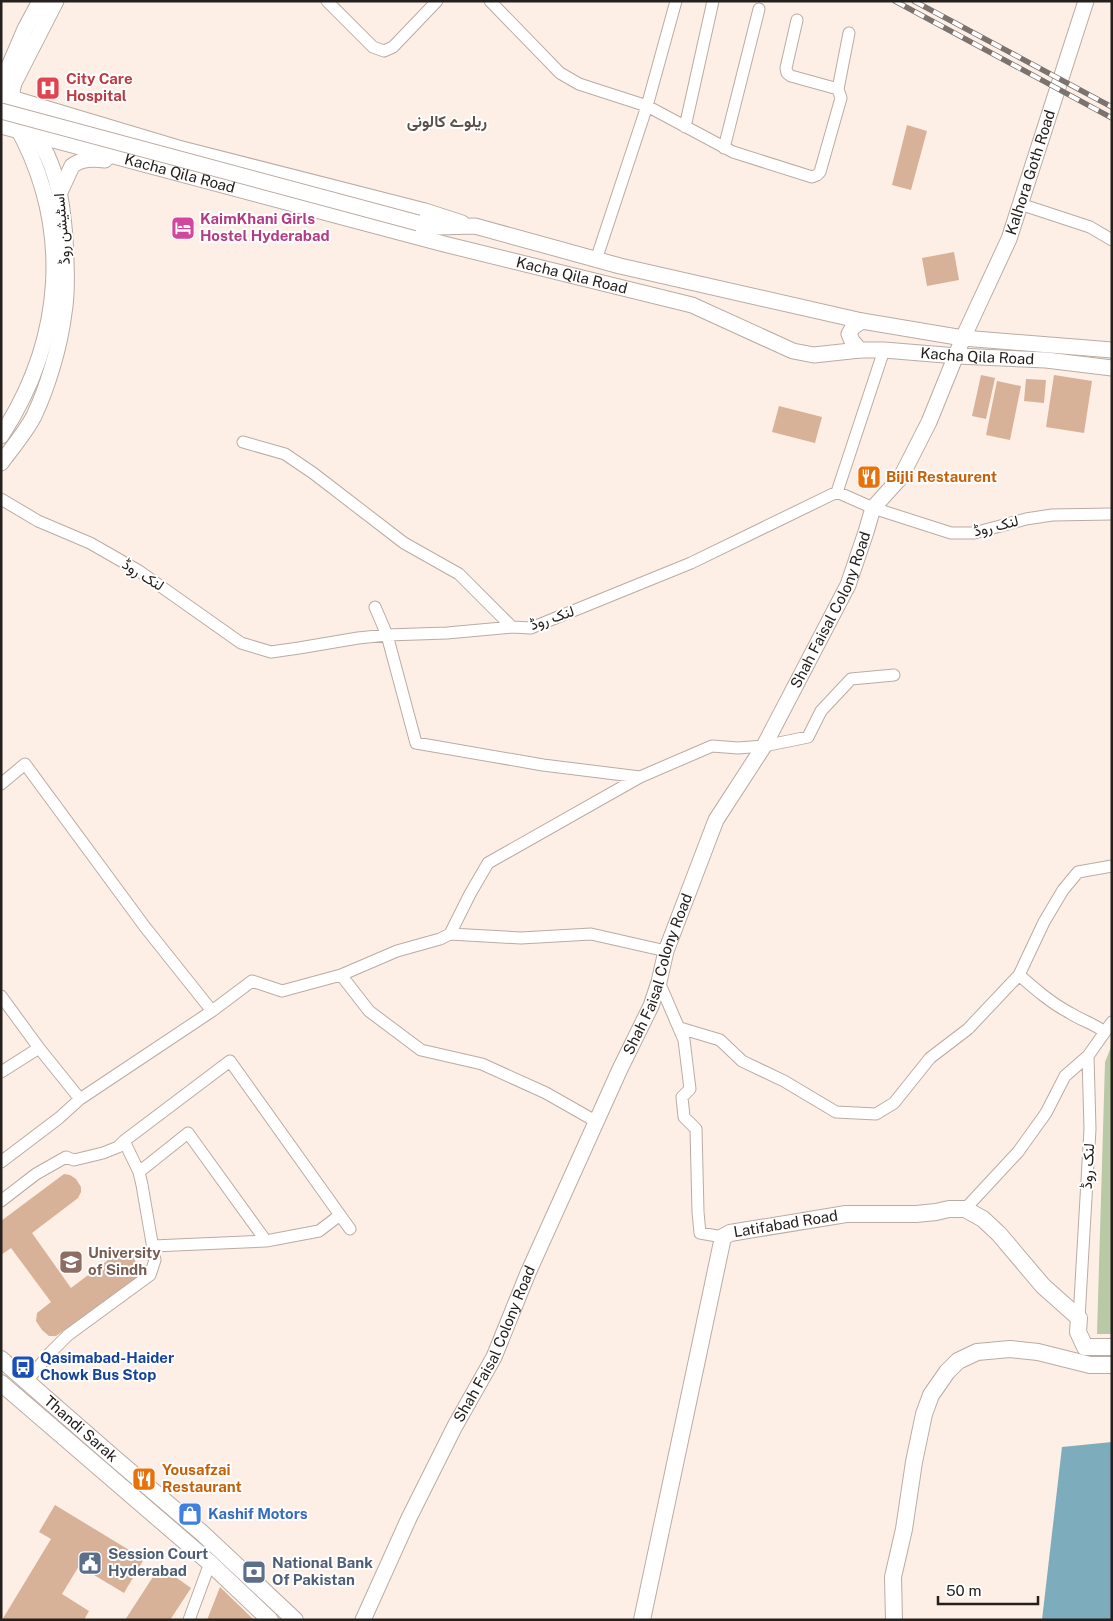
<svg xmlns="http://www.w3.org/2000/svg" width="1113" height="1621" font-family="'Public Sans',Vazirmatn,sans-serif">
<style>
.green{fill:#b9c9a5}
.water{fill:#7dacbc}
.building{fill:#d7b198}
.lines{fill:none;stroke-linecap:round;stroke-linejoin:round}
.minor-casing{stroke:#b9aca4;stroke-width:13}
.tertiary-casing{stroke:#b9aca4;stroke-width:17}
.secondary-casing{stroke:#b9aca4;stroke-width:18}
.minor{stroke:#fff;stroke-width:11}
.tertiary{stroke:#fff;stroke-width:15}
.secondary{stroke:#fff;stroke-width:16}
.rail-casing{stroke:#7c736e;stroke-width:5.5}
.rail{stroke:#fff;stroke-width:4;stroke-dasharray:11;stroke-linecap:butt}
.tertiary-bridge-casing{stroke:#b9aca4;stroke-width:17;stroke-linecap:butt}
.tertiary-bridge{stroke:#fff;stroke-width:15}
.labels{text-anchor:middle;stroke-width:4;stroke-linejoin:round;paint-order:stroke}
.health-label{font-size:15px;font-weight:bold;fill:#be3a42;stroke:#fff;text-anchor:start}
.street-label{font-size:15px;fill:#25201d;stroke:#fff}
.hotel-label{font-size:15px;font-weight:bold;fill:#b23c85;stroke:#fff;text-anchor:start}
.food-label{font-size:15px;font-weight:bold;fill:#c56008;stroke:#fff;text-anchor:start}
.education-label{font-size:15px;font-weight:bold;fill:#785e54;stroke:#fff;text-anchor:start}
.transit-label{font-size:15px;font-weight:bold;fill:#164399;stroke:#fff;text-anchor:start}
.shop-label{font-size:15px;font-weight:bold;fill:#366cbe;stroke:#fff;text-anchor:start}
.service-label{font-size:15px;font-weight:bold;fill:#4e5e75;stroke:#fff;text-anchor:start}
.neighbourhood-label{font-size:16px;font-weight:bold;fill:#5c5049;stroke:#fff}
</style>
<rect width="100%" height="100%" fill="#fdefe6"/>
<path class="green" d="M1112,1045V1334H1097L1105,1062Z"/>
<path class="water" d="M1112,1442V1620H1042L1062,1447Z"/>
<path class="building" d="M907,125L927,131L911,190L892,185Z
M954,252L959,280L927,286L922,258Z
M981,375L995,378L986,419L972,416Z
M1054,375L1092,381L1084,433L1046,427Z
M1026,379L1046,380L1044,403L1024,401Z
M997,381L1021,386L1010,440L986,435Z
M779,406L822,417L815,443L772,432Z
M64,1174L70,1175L76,1179L81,1187V1192L78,1198L32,1233L71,1288L120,1251L127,1252L133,1256L141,1275L56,1336H49L42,1330L36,1321L37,1313L51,1302L11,1248L1,1255V1221Z
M55,1505L144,1559L124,1593L79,1566L62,1594L89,1611L84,1620H2L51,1539L39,1532Z
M160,1566L191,1588L170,1620H125Z
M220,1587L254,1620H207Z"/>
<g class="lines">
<g class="minor-casing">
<path id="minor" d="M327,1L373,47L384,51L393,47L437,1
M490,1L560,73L579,84L647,106L676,1
M797,20L786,68L787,73L791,76L838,89
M685,127L713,1
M724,148L759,9
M1020,204L1090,227L1112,240
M596,260L647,106L733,152L812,177L817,175L820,172L841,98L838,89L849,33
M243,442L285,454L313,473L404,543L459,574L512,627
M837,492L884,350
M1,499L38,521L90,543L139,571L241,643L271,652L299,648L358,638L387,635L447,633L512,627L531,628L691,563L837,492L873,508L951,533H974L1026,519L1052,515L1112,514
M375,607L387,635L416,743L543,765L640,777
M1,784L25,764L145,927L212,1011L252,981L282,991L341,975L369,1011L421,1050L482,1064L546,1093L597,1122
M450,934L470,894L488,863L640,777L712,746L738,748L764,746L808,737L821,711L851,679L894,675
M341,975L397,951L440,939L450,934L521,938L591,934L666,951
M1019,975C1035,989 1051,1003 1070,1013C1081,1020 1094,1024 1105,1032
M659,982L684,1040L690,1089L682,1097L684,1117L696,1129L698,1212L700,1233L723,1237
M1,996L39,1048L80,1099
M680,1028L720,1040L742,1061L784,1081L836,1112L876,1114L894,1103L930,1058L968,1029L1019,975L1044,922L1063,890L1078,872L1112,866
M1,1072L39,1048
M124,1141L230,1061L350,1229
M1,1162L59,1118L80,1099L212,1011
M139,1172L188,1133L266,1241L319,1231L340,1215
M1,1201L36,1174L66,1157L74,1160L103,1153L118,1147L124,1141L139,1172L142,1185L155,1260L150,1275L68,1335L50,1353L26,1382
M965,1209L1018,1152L1046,1113L1065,1076L1088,1056
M153,1246L266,1241
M1079,1318L1090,1129L1088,1056L1112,1022
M189,1620L210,1563"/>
</g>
<g class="tertiary-casing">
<g id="tertiary">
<path d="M1,85L25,29L40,1"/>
<path d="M1,95L178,148L425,211L462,223"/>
<path id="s1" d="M1,126L444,244L692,305L793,351L814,355L860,350H884L957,356L1046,360L1112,368"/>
<path d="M60,192L72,166C82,158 94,159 105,160"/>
<path d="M418,223L437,227L475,226L620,266L862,321L963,338L1112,350"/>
<path d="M860,350L852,341L849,334L853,327L862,321"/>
<path d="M1,436C64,339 73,228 16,125"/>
<path d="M1,463C12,448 25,433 34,416C48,386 60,346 64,313C68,289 66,262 65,237C63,216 61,194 54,173C46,147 29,122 14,99L12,91L14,83L56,1"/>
<path id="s2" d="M363,1620L409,1518L455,1426L494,1357L528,1273L620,1069L651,1006L659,982L666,951L716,820L764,746L848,585L866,532L873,508L901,477L929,422L963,338L1009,239L1086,1"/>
</g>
</g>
<g class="secondary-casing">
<g id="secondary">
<path id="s3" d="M1,1359L112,1456L202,1533L295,1620"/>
<path d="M1,1383L210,1563L270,1620"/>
<path id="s4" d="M642,1620L723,1237L730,1233L846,1214H916L936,1212L949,1209H965L983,1219L999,1234L1043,1286L1079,1318L1078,1332L1085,1347H1112"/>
<path d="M894,1620L893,1577L904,1529L914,1462L924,1414L931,1395L947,1372L958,1361L977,1352L1010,1349L1038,1352L1090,1365H1112"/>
</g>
</g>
<use href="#minor" class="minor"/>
<use href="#tertiary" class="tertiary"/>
<use href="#secondary" class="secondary"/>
<g class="rail-casing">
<path id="rail" d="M895,1L1112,118
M914,1L1112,107"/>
</g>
<use href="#rail" class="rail"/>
<g class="tertiary-bridge-casing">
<path id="tertiary-bridge" d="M1,111L418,223"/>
</g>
<use href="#tertiary-bridge" class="tertiary-bridge"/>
</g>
<defs>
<g id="hospital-square" transform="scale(1.25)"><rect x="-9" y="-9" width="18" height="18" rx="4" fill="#e0444e" stroke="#fff"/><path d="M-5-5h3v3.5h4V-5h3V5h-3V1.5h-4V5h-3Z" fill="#fff"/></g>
<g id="hotel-square" transform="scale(1.25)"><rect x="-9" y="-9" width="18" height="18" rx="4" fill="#d1479c" stroke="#fff"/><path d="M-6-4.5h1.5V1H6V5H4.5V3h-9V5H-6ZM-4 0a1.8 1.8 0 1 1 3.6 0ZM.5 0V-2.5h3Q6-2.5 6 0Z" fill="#fff"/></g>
<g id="restaurant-square" transform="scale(1.25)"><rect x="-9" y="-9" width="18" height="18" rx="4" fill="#e8710a" stroke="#fff"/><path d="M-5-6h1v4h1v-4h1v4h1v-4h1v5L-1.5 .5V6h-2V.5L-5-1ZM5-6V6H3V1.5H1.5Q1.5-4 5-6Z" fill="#fff"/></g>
<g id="university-square" transform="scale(1.25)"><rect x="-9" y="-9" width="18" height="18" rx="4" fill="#8d6e63" stroke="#fff"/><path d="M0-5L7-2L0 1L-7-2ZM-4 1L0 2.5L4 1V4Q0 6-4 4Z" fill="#fff"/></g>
<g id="bus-square" transform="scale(1.25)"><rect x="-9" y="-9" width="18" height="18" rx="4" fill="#1a4fb4" stroke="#fff"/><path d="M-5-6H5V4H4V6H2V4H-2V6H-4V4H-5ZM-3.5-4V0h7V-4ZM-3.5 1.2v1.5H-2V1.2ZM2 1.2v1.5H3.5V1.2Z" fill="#fff"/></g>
<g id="shop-square" transform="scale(1.25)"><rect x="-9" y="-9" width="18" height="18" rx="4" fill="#3f7fe0" stroke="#fff"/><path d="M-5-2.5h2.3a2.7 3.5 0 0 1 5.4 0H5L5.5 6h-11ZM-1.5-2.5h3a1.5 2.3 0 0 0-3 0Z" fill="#fff"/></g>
<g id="civic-square" transform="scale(1.25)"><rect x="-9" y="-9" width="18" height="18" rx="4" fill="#5c6f8a" stroke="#fff"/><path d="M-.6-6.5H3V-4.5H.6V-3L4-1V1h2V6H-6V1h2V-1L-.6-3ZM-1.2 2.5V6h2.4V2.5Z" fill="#fff"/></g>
<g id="bank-square" transform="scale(1.25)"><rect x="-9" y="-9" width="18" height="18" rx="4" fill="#5c6f8a" stroke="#fff"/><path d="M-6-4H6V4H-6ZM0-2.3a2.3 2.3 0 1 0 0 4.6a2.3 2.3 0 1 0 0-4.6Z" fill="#fff"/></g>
</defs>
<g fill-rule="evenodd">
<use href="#hospital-square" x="48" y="88"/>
<use href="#hotel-square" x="183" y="228"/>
<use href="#restaurant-square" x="869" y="477"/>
<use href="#university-square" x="71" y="1262"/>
<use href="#bus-square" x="23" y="1367"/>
<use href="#restaurant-square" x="144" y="1479"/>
<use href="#shop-square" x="190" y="1514"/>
<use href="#civic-square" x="90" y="1563"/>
<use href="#bank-square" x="254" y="1572"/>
</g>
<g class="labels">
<g class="health-label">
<text x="66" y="84">City Care<tspan x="66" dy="17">Hospital</tspan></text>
</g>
<g class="street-label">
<text dy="5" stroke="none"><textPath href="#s2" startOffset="1600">Kalhora Goth Road</textPath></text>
<text dy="5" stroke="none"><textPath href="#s1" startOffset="185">Kacha Qila Road</textPath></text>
<text transform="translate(62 229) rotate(-95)" y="5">اسٹیشن روڈ</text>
<text dy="5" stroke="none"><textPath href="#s1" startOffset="590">Kacha Qila Road</textPath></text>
<text dy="5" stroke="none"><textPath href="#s1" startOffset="1010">Kacha Qila Road</textPath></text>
<text transform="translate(996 526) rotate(-14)" y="5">لنک روڈ</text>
<text transform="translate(143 575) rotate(32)" y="5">لنک روڈ</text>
<text dy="5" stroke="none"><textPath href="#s2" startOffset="1116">Shah Faisal Colony Road</textPath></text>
<text transform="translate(552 618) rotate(-19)" y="5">لنک روڈ</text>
<text dy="5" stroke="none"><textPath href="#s2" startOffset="711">Shah Faisal Colony Road</textPath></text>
<text transform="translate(1088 1166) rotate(-87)" y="5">لنک روڈ</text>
<text dy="5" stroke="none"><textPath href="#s4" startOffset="456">Latifabad Road</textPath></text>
<text dy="5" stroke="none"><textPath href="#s2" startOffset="306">Shah Faisal Colony Road</textPath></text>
<text dy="5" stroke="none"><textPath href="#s3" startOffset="106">Thandi Sarak</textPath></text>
</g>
<g class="hotel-label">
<text x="200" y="224">KaimKhani Girls<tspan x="200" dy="17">Hostel Hyderabad</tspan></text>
</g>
<g class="food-label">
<text x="886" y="482">Bijli Restaurent</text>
<text x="162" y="1475">Yousafzai<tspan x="162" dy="17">Restaurant</tspan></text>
</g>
<g class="education-label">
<text x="88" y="1258">University<tspan x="88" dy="17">of Sindh</tspan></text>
</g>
<g class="transit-label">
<text x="40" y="1363">Qasimabad-Haider<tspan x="40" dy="17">Chowk Bus Stop</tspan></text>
</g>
<g class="shop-label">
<text x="208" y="1519">Kashif Motors</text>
</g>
<g class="service-label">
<text x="108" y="1559">Session Court<tspan x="108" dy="17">Hyderabad</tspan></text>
<text x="272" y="1568">National Bank<tspan x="272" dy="17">Of Pakistan</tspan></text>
</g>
<g class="neighbourhood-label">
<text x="447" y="127">ریلوے کالونی</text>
</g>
</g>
<rect width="1113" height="1621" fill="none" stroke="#25201d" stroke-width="5"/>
<path d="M938 1596v8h100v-8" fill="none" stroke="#25201d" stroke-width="2.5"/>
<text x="946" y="1596" font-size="15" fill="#25201d" stroke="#ffffff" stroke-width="4" paint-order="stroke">50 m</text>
</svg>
